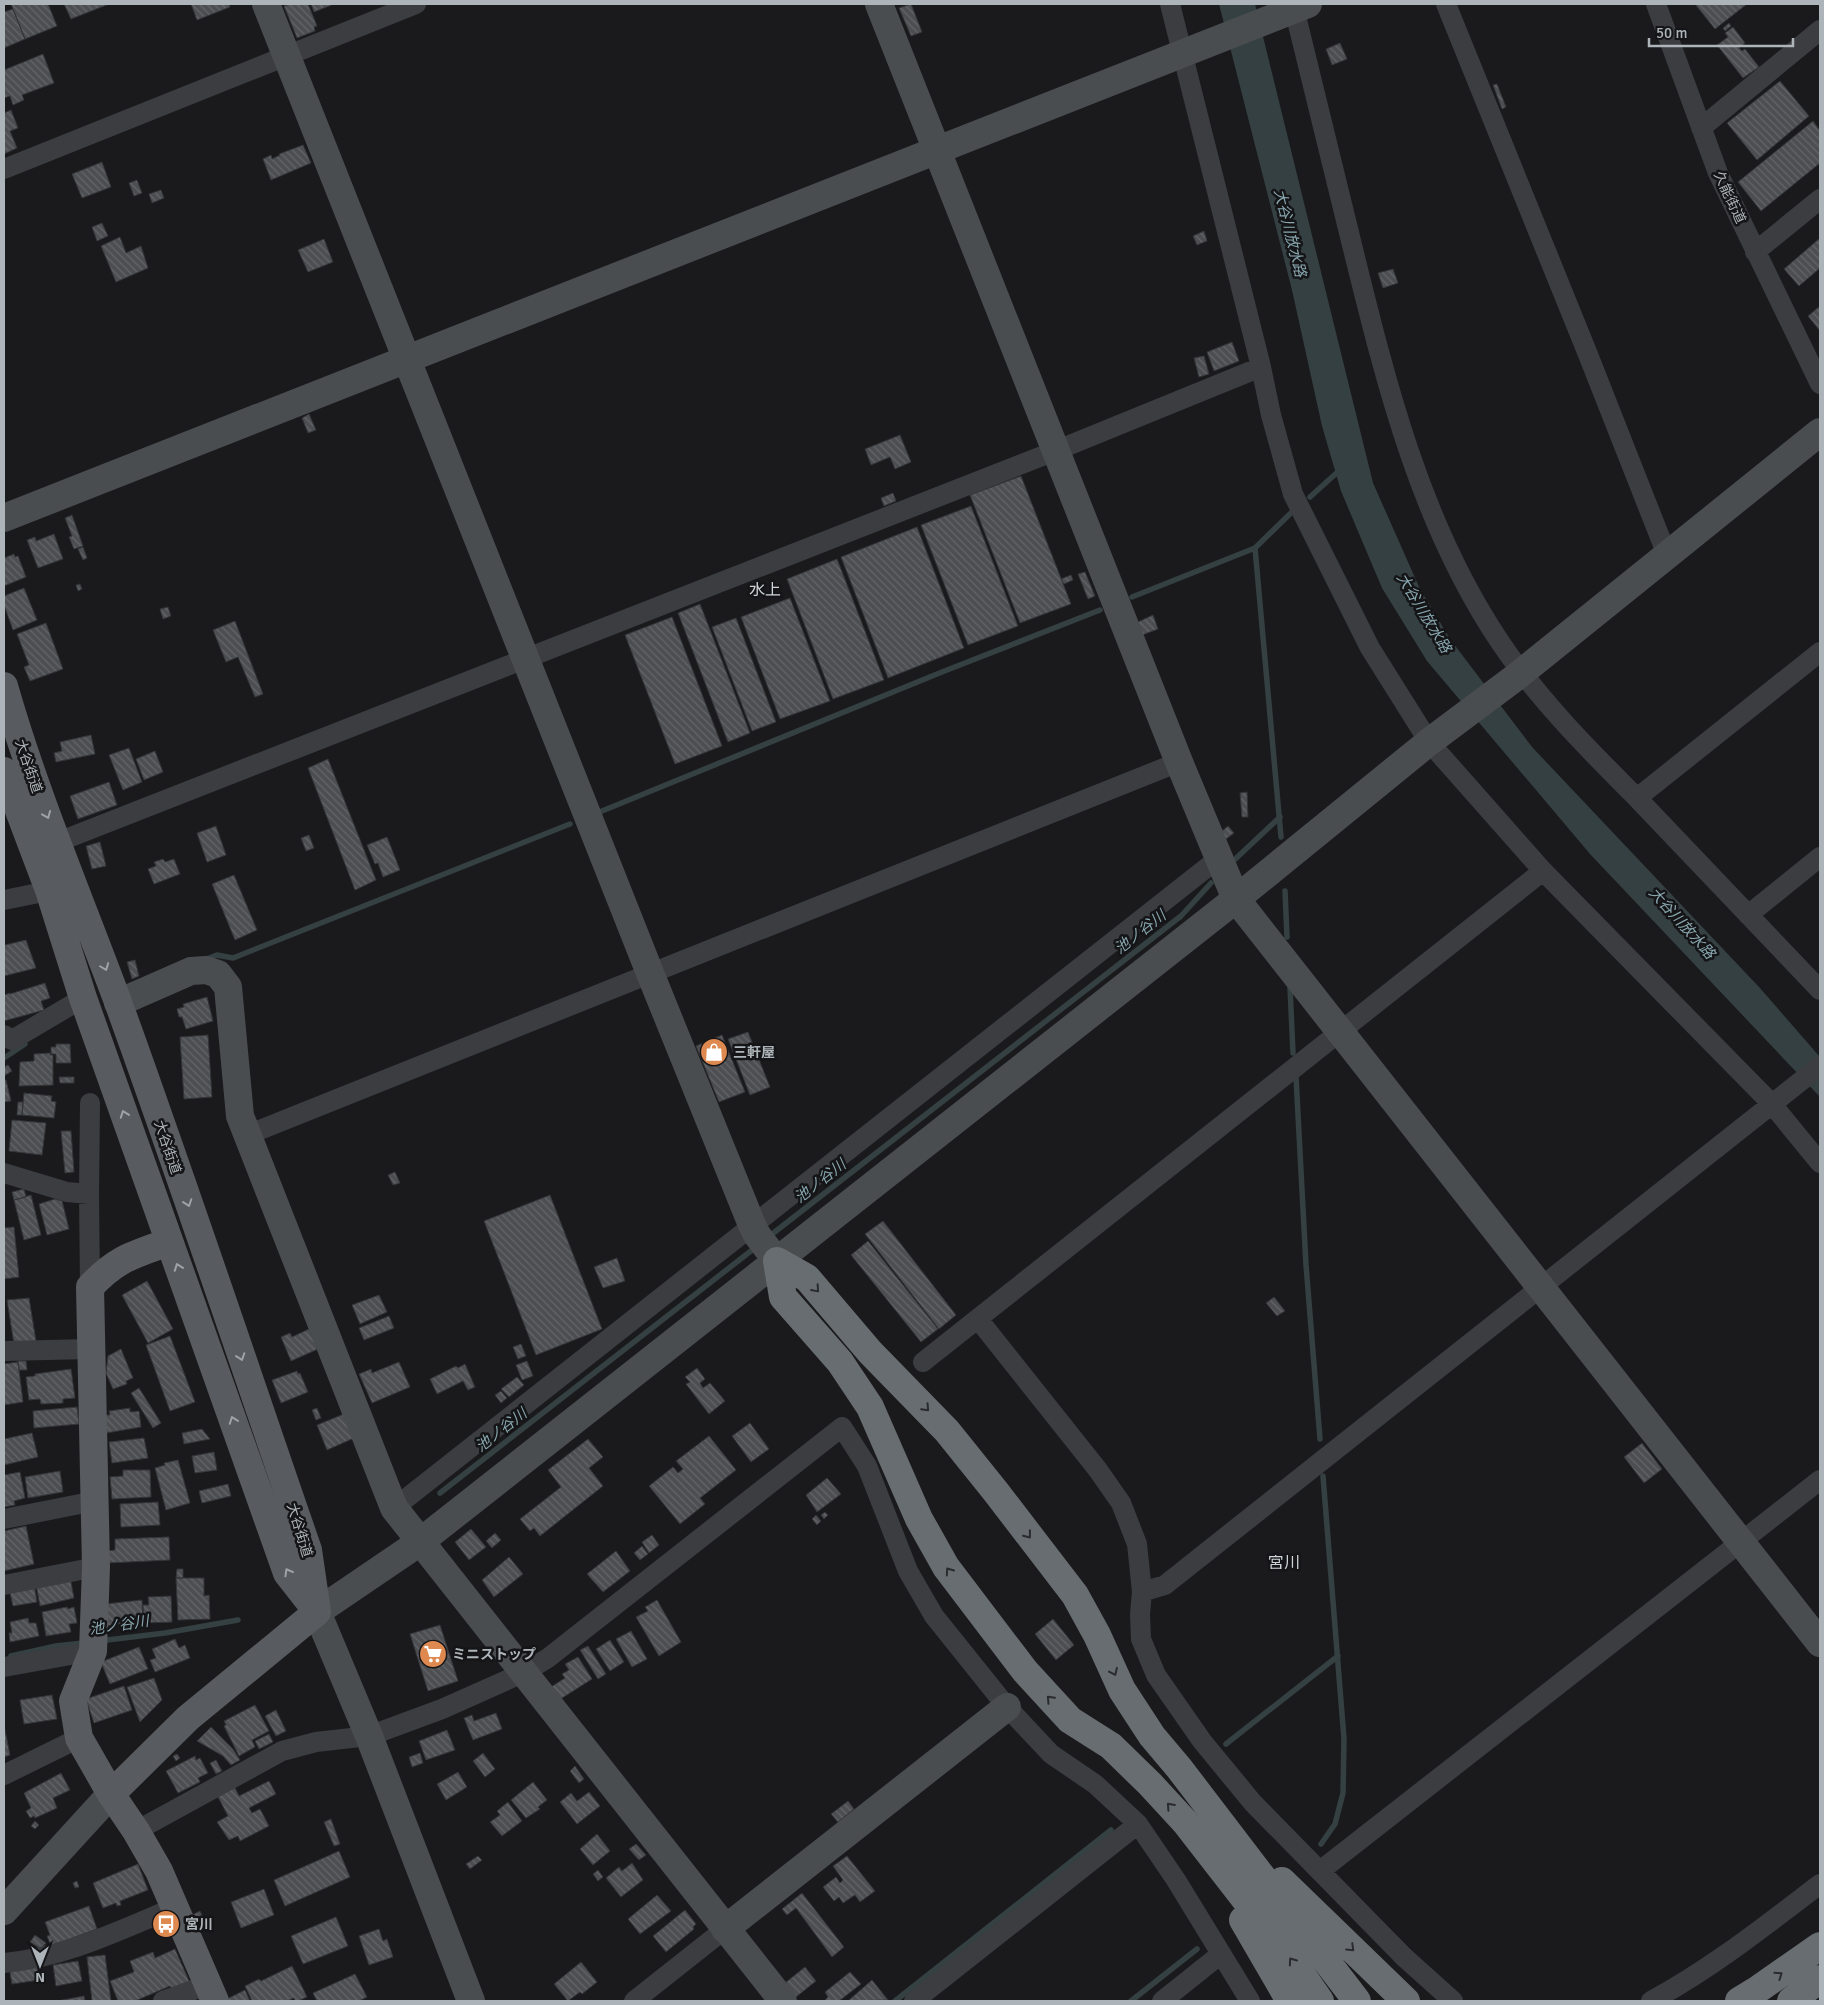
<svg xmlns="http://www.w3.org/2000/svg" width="1824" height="2005" font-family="Signika,'Noto Sans JP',sans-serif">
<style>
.water{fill:#354043}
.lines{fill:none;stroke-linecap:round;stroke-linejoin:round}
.stream{stroke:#354043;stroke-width:5.5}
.building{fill:url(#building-back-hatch);stroke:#343538}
.street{stroke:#3b3d40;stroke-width:20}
.secondary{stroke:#4a4d50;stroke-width:28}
.primary{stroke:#585b5f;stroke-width:28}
.highway{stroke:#686d71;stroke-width:28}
.oneway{stroke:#9da3a8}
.oneway2{stroke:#2a2b2e}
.labels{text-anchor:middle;stroke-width:5;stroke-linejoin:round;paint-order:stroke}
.street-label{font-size:14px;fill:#aeb5ba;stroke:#151517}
.poi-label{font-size:14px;font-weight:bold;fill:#aeb5ba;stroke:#151517;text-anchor:start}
.water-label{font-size:15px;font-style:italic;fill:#89a8b0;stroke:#151517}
.quarter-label{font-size:16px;fill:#ced3d6;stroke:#151517}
</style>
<defs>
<pattern id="building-back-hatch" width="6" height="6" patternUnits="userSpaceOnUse" patternTransform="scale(1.25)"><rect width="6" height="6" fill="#4c4e51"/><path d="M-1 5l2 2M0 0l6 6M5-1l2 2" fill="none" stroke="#636568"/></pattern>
</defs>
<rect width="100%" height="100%" fill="#1a1a1c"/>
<path class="water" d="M1219,4H1255L1373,483L1420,589L1450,639L1532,747L1759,987L1820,1057V1097L1590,854L1427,661L1382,588L1341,491L1322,426L1292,290Z"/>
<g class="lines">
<path class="stream" d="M1310,497L1342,468
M1255,548L1281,837
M1132,597L1255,548L1295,509
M602,811L942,672L1100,610
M1230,864L1280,817
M1285,891L1287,937
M204,960L217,955L233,958L570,824
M1290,987L1293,1053
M4,1058L25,1044
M1296,1077L1306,1265L1320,1439
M767,1238L1181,916L1211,883
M440,1493L756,1247
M99,1641L165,1633L238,1620
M11,1656L56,1646L83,1643
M1226,1744L1338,1656
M1321,1844L1335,1824L1343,1793L1344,1739L1323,1476
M895,2001L1111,1830
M1131,2001L1197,1949"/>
</g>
<path class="building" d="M11,4H48L57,26L25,39Z
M64,4H109L71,19Z
M191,4H229L230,7L197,20Z
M290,4H308L317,26L314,27L315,31L297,38L284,6Z
M311,4H334L314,12Z
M911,4L922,32L911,36L899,8Z
M1695,4H1747L1715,29Z
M13,9L25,39L4,48V12Z
M1729,23L1731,26L1725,31L1723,28Z
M1733,27L1745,43L1739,48L1742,51L1745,49L1759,67L1743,78L1717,45L1728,37L1725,33Z
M1340,43L1347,59L1332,65L1326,49Z
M43,54L54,83L22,95L24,100L13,105L10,96L4,98V70Z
M1780,81L1809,116L1757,160L1727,123Z
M1497,84L1506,107L1502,109L1493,85Z
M11,110L18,128L10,131L17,148L4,154V113Z
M1813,121L1820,131V163L1761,211L1738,182Z
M303,145L311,163L271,180L263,159L271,155L272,159L280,155L279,154Z
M102,162L111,187L82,198L72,174Z
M137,180L142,193L134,196L129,183Z
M161,190L164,198L152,203L149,194Z
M102,223L108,236L97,241L92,227Z
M1204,231L1207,241L1197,245L1193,236Z
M120,237L126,253L141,246L148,268L116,282L101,246Z
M1820,238V268L1799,286L1784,269Z
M324,239L333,262L308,272L298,250Z
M1393,269L1398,283L1383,288L1378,273Z
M1820,306V331L1808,316Z
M1232,342L1239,361L1214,371L1207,352Z
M1204,356L1209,374L1199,377L1194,358Z
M309,414L316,430L308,433L302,418Z
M900,435L911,462L895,469L890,457L871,465L865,449Z
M1021,476L1071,604L1020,623L970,495Z
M893,493L896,501L884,506L881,498Z
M971,506L1018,626L968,645L921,525Z
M72,515L83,546L74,549L69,537L72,536L65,518Z
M917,527L964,648L888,678L841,557Z
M54,534L63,559L38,568L27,540L35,537L36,541Z
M83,547L87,558L83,560L78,549Z
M14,554L15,557L18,556L26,577L4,586V558Z
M837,559L884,680L833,699L787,579Z
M1085,572L1095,596L1088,599L1078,574Z
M1071,575L1073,580L1064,584L1061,579Z
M80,584L82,589L78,591L76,585Z
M24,588L37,620L13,630L4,605V596Z
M790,598L830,701L780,719L741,617Z
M700,604L750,733L728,742L678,613Z
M168,607L171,616L163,619L160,609Z
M1153,615L1158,629L1142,635L1138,622Z
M672,617L722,746L675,764L625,635Z
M736,618L776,722L752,731L712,627Z
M235,621L263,694L255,697L238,657L226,662L213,630Z
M46,623L63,669L30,681L24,667L29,665L17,634Z
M91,735L95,754L56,762L54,753L62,751L60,742Z
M129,748L142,782L123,790L109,755Z
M155,751L163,772L144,780L136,759Z
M328,759L376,880L355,890L308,768Z
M109,782L117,805L78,819L70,796Z
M1247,792L1248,817H1242L1240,793Z
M216,826L226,855L207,862L197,833Z
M1228,826L1234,833L1226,839L1221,832Z
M309,835L314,848L306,851L301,838Z
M387,837L400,870L383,877L378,863L375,864L367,845Z
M100,842L106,866L92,869L86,846Z
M163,859L165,862L174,859L180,874L154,884L148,869L156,866L154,862Z
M234,875L257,930L235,940L212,884Z
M26,940L36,968L4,976V941L5,945Z
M135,960L139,976L132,979L127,962Z
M45,983L50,998L41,1001L44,1010L4,1021V995L10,993V994Z
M207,997L213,1021L186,1029L182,1017H179L177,1009L184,1007L183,1004Z
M748,1032L770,1087L750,1095L728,1039Z
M208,1035L212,1097L184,1099L180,1037Z
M722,1035L745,1092L719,1102L696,1046Z
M56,1044H70L71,1063H56V1054H51V1047H56Z
M50,1053V1055H53V1085L19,1086L20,1062L34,1061V1054Z
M8,1065L12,1071L4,1076V1067Z
M59,1077H74V1083H60Z
M4,1080H6L11,1101L4,1102Z
M24,1093L52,1096L51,1101L56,1102L54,1118L22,1115Z
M18,1102H23L22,1115H17Z
M12,1120L46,1123L42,1155L9,1151Z
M61,1131H71L74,1172L65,1173Z
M395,1172L400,1183L393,1185L388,1175Z
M24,1189L26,1197L14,1200L12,1192Z
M31,1195L41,1235L24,1240L14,1200Z
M550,1195L602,1329L536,1355L484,1221Z
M55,1199L62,1201L69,1229L47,1235L39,1204Z
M883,1221L956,1315L939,1329L865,1234Z
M14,1227L19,1277L4,1279V1228Z
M868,1241L938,1329L921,1342L851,1255Z
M617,1258L625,1281L603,1288L594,1267Z
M147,1281L173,1329L148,1343L122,1295Z
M379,1295L387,1312L360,1324L352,1305Z
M1274,1297L1285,1311L1277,1316L1266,1303Z
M29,1298L36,1341L14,1344L7,1300Z
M389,1316L394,1328L364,1340L359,1328Z
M309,1329L318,1349L291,1361L281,1337L290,1333L292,1337Z
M170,1336L195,1402L170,1411L146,1345Z
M521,1344L526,1356L518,1359L513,1347Z
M121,1349L133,1378L126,1381L127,1384L113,1389L106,1373L108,1356Z
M18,1361H26L27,1370H19Z
M527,1361L533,1376L522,1380L516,1365Z
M18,1362L23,1402L4,1405V1364Z
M399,1362L410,1387L372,1403L359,1374L371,1369L372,1373Z
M465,1364L475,1387L468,1390L463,1381L437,1394L430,1379L456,1366L458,1368Z
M697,1368L705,1379L700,1383L703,1388L710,1383L725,1401L709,1414L686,1384L690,1382L685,1377Z
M71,1369L75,1398L63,1399V1403L41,1404L40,1399L29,1400L26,1377L35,1376V1374Z
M297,1371L298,1374L300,1373L308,1392L281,1403L272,1380Z
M517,1377L524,1385L509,1397L501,1389Z
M139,1388L161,1423L153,1428L131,1393Z
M501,1391L507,1398L501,1403L495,1395Z
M77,1407L79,1424L34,1428L33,1411Z
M130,1408V1412L139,1411L141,1427L106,1433L104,1415H110L109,1411Z
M317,1408L321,1418L316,1420L312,1410Z
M344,1414L354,1438L327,1450L317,1425Z
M750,1423L769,1449L751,1462L732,1436Z
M202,1429L210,1439L184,1444L182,1433Z
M32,1433L38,1457L4,1465V1439Z
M709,1436L736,1470L700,1498L705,1504L680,1524L649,1486L673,1467L678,1473L683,1469L676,1461Z
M144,1438L148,1458L112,1463L109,1442Z
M588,1439L603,1457L589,1468L603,1486L540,1536L534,1528L530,1531L520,1519L561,1487L548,1470Z
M1642,1443L1662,1469L1644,1483L1624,1457Z
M214,1452L217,1470L195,1473L192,1456Z
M178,1460L190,1503L166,1510L155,1468L165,1465L164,1463Z
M123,1470H150L151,1497L112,1499L110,1477L123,1476Z
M60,1471L63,1492L28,1498L25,1477Z
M20,1472L25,1498L14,1501L15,1505L4,1507V1475Z
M827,1478L841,1494L817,1512L806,1495Z
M228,1484L231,1496L202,1503L199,1491Z
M158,1502L160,1525L121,1527L120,1504Z
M825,1512L828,1515L824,1519L821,1515Z
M816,1515L821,1521L817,1525L812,1519Z
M26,1526L34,1564L4,1571V1531Z
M471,1529L486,1547L469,1560L455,1542Z
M495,1533L501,1540L492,1548L486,1541Z
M652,1535L659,1545L649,1553L642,1542Z
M169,1537L170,1560L107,1563V1551L115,1550V1539Z
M642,1546L648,1554L640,1560L634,1553Z
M616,1551L630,1571L603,1592L587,1574Z
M509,1557L523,1574L494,1597L482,1580Z
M177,1569H183V1578H176Z
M70,1577L74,1598L40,1606L36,1584Z
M176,1578H204V1596L209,1595L210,1619L178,1620Z
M34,1584L37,1602L13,1606L10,1593Z
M171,1596L172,1622L144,1623L143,1605H149L148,1597Z
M142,1600L143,1622L106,1626L105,1604Z
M657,1600L681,1642L659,1656L636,1617L648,1611L645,1607Z
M67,1607L68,1609L74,1607L77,1623L69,1624L71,1632L46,1636L42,1612Z
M28,1618L29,1623H36L39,1636L10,1642L9,1633H12L10,1622Z
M1053,1619L1074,1645L1056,1660L1035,1634Z
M440,1625L458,1681L428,1691L410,1634Z
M631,1631L647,1659L632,1667L616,1639Z
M175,1639L179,1648L185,1645L190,1658L155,1672L150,1660L156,1658L152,1649Z
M610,1640L624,1662L610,1671L596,1649Z
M588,1646L606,1674L598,1679L580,1650Z
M139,1647L148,1669L110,1684L101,1662Z
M578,1657L592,1679L559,1700L551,1687L565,1678L562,1674L569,1670L565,1664Z
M154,1678L162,1700L140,1722L127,1687Z
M124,1686L132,1710L94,1723L86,1699Z
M52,1695L57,1719L24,1724L20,1700Z
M255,1705L269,1731L252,1740L255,1747L239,1756L224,1726L226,1725L224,1721Z
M276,1710L286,1731L276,1736L265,1716Z
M496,1713L502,1729L473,1740L464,1718L472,1715L474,1721Z
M4,1725L10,1755L4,1757Z
M211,1727L233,1749L240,1760L231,1765L223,1756L197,1741Z
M447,1730L455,1750L426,1760L419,1741Z
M269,1734L273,1742L259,1749L255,1741Z
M420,1753L423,1763L412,1767L409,1757Z
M483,1753L495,1769L485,1777L473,1761Z
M177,1754L180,1758L176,1761L173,1756Z
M195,1756L196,1760L200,1758L208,1773L198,1778L200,1782L178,1793L166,1771Z
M216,1760L222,1771L216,1774L210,1763Z
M575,1766L584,1779L579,1783L570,1771Z
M458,1772L467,1787L446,1800L437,1784Z
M61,1773L70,1790L53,1798L57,1808L35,1818L34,1816L30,1818L26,1811L31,1808L24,1793Z
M269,1781L276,1794L249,1808L252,1813L260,1809L269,1826L240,1841L238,1836L229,1840L217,1822L228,1816L217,1795L234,1786L239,1796Z
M533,1782L547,1800L538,1807L540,1809L526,1818L511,1800Z
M589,1792L600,1806L577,1824L560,1802L571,1793L577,1801Z
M848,1801L854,1809L838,1822L831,1814Z
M508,1802L522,1821L502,1836L490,1822L500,1815L497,1811Z
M331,1819L340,1844L334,1846L324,1822Z
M35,1821L39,1825L35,1829L31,1826Z
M597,1834L610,1851L593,1865L580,1849Z
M636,1844L646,1855L639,1860L629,1849Z
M339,1851L350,1877L285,1906L274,1880Z
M478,1856L482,1860L470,1869L466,1864Z
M847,1856L875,1891L860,1902L855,1895L843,1903L839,1897L834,1901L823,1887L836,1877L840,1883L843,1880L833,1866Z
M632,1863L643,1880L621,1897L606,1878L619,1867L622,1871Z
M138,1864L148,1890L120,1901L121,1905L117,1906L116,1903L103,1908L93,1883Z
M598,1870L603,1877L598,1881L593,1874Z
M77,1881L79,1887L75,1888L73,1883Z
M264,1889L274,1915L241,1928L231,1902Z
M802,1893L844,1947L832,1957L796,1908L787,1915L782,1909Z
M657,1895L671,1911L640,1934L628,1919Z
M89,1906L97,1929L51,1946L47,1936L50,1935L45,1922Z
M685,1910L696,1924L693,1927L694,1929L666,1952L653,1936Z
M200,1911L206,1924L198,1927L192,1915Z
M336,1917L348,1946L303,1964L291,1936Z
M379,1929L383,1941L387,1939L393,1957L369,1965L359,1936Z
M35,1935L46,1943L41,1949L30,1942Z
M175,1949L190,1983L173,1990L170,1986L135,2001H118L110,1981L134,1972L130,1961L153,1952L155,1958Z
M105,1955L111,2001H92L87,1957Z
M78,1961L82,1981L56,1986L53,1965Z
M36,1962L39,1980L12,1984L9,1966Z
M581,1962L597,1982L582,1994L580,1992L568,2001L554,1984Z
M292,1966L307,1997L298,2001H295L294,1998L287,2001H252L245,1986L259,1979L261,1981Z
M805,1967L816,1981L796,1997L785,1983Z
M850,1972L861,1984L839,2001H824L828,1997L825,1992Z
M355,1974L367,1997L359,2001H317L313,1993Z
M872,1980L888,2000L851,2001L849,2000Z
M245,1990L250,2001H228L227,1999Z
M84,1996L85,2001H57Z"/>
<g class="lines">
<path class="street" d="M1170,4L1261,367L1271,415L1293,494L1370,648L1429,742L1543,871L1771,1103L1820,1163
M1293,4C1312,84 1332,164 1352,245C1386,383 1420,523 1500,642C1539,700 1588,749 1637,798C1698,862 1759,926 1820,990
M1446,4L1587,352L1667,555
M1656,4L1718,173L1820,384
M1701,128L1820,30
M4,169L416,4
M1755,252L1820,199
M1637,798L1820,652
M58,842L1055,451L1261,367
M4,900L63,888
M1748,915L1820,857
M4,1035L12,1040L83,998
M247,1135L1179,762
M4,1173L67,1192L89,1194L90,1287
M89,1194L90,1103
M978,1319L1098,1470L1121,1503L1137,1544L1142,1592L1140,1614L1141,1639L1156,1675L1202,1741L1253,1803L1404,1957L1453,2001
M4,1351L91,1349
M923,1362L1543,871
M394,1508L1219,858
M4,1519L95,1501
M4,1585L96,1567
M1142,1592L1165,1585L1820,1066
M4,1667L93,1651
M4,1775L79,1738
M136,1831L282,1751L316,1742L369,1736L442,1709L525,1672L548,1658L842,1427L867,1466L908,1571L934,1616L1007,1707L1051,1754L1095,1784L1138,1824L1176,1880L1250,2001
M1320,1871L1820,1480
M4,1963C64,1958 120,1930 176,1907
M163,2001L207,1985
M634,2001L725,1929
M914,2001L1138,1824
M1162,2001L1221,1954
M1651,2001C1711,1969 1766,1925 1820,1884"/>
<path class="secondary" d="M266,4L650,973L752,1225L757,1235L777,1261
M879,4L1179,762L1236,899L1820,1643
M4,518L1308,4
M118,1003L191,971L206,970L218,974L228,987L240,1116L394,1508L783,2001
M4,1911L111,1794
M725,1929L1007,1707
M471,2001L369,1736L317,1612L420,1542L1236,899L1429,742L1516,677L1820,432"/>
<path class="primary" d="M4,686C35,794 79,897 118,1002C184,1184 245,1368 308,1550L317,1612
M4,771L49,890L83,998L287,1573L316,1610
M169,1242C133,1255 117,1258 90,1287L96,1567L93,1651L73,1701L79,1738L111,1794L136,1831L159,1871L215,2001
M111,1794L188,1718L317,1612"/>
<path class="highway" d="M777,1261L807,1278L870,1352L947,1431L996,1492L1075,1595L1097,1635L1122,1690L1152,1736L1179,1768L1357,2001
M777,1261L783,1297L840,1362L870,1407L919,1519L946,1567L1025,1671L1070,1720L1111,1746L1150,1784L1185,1822L1286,1952L1320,2001
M1282,1881L1406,2001
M1243,1920L1290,2001
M1739,2001L1757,1990L1820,1946
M1791,2001L1820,1979"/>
</g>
<defs><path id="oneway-chevron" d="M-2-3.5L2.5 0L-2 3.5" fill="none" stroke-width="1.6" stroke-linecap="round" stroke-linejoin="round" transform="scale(1.25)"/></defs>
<g class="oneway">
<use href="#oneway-chevron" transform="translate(47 815) rotate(68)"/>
<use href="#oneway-chevron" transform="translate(105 967) rotate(69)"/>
<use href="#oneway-chevron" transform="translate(124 1114) rotate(-110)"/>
<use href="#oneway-chevron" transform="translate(188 1203) rotate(71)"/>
<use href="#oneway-chevron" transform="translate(178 1267) rotate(-110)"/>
<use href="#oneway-chevron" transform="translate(241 1357) rotate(71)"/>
<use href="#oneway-chevron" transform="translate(233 1420) rotate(-110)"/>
<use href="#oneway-chevron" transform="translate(288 1572) rotate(-119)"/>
</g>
<g class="oneway2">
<use href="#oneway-chevron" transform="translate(816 1289) rotate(49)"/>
<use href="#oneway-chevron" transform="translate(926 1408) rotate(47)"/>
<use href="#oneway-chevron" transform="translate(1028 1535) rotate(52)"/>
<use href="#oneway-chevron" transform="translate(949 1571) rotate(-125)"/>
<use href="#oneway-chevron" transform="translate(1114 1672) rotate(65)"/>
<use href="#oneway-chevron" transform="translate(1050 1699) rotate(-133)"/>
<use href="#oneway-chevron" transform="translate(1170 1806) rotate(-132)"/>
<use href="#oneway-chevron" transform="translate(1351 1948) rotate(44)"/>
<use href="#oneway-chevron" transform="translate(1292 1961) rotate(-125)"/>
<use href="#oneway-chevron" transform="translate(1779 1975) rotate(-35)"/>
</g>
<defs>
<g id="shop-disc" transform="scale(1.4375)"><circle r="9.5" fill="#de8950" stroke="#151517"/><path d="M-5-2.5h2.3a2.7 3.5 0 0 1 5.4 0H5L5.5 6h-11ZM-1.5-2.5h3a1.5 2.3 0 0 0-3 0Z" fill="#fff"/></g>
<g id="supermarket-disc" transform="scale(1.4375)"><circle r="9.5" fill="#de8950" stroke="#151517"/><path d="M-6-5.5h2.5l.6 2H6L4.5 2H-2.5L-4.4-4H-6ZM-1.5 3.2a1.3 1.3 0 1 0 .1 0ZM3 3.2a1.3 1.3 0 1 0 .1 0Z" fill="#fff"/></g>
<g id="bus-disc" transform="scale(1.4375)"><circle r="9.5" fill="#de8950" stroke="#151517"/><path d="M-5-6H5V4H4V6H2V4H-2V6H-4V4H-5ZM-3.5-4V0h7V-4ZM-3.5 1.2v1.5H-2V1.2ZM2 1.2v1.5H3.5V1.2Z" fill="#fff"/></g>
</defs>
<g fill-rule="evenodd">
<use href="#shop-disc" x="714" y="1052"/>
<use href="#supermarket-disc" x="433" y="1654"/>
<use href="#bus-disc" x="166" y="1924"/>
</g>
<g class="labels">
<g class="street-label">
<text transform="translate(1730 197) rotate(65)" y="5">久能街道</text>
<text transform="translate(29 766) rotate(71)" y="5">大谷街道</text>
<text transform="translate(168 1147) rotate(71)" y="5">大谷街道</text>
<text transform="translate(300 1530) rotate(73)" y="5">大谷街道</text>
</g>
<g class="poi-label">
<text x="733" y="1057">三軒屋</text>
<text x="452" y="1659">ミニストップ</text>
<text x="185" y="1929">宮川</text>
</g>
<g class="water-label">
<text transform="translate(1290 233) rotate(76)" y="5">大谷川放水路</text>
<text transform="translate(1424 613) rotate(59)" y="5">大谷川放水路</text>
<text transform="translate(1682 923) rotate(48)" y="5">大谷川放水路</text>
<text transform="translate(1140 932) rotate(-38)" y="5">池ノ谷川</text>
<text transform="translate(820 1181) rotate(-38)" y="5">池ノ谷川</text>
<text transform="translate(501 1430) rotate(-38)" y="5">池ノ谷川</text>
<text transform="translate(119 1625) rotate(-8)" y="5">池ノ谷川</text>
</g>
<g class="quarter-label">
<text x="765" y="595">水上</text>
<text x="1284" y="1568">宮川</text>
</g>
</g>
<rect width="1824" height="2005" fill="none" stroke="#aeb5ba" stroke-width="10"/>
<g transform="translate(40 1965) rotate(180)" stroke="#151517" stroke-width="4" paint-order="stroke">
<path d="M0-4L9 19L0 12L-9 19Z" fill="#aeb5ba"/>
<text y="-8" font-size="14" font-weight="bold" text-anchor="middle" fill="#aeb5ba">N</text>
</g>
<path d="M1649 38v8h144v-8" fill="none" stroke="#aeb5ba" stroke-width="2.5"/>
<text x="1656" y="38" font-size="15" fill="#aeb5ba" stroke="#151517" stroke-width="4" paint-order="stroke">50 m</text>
</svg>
